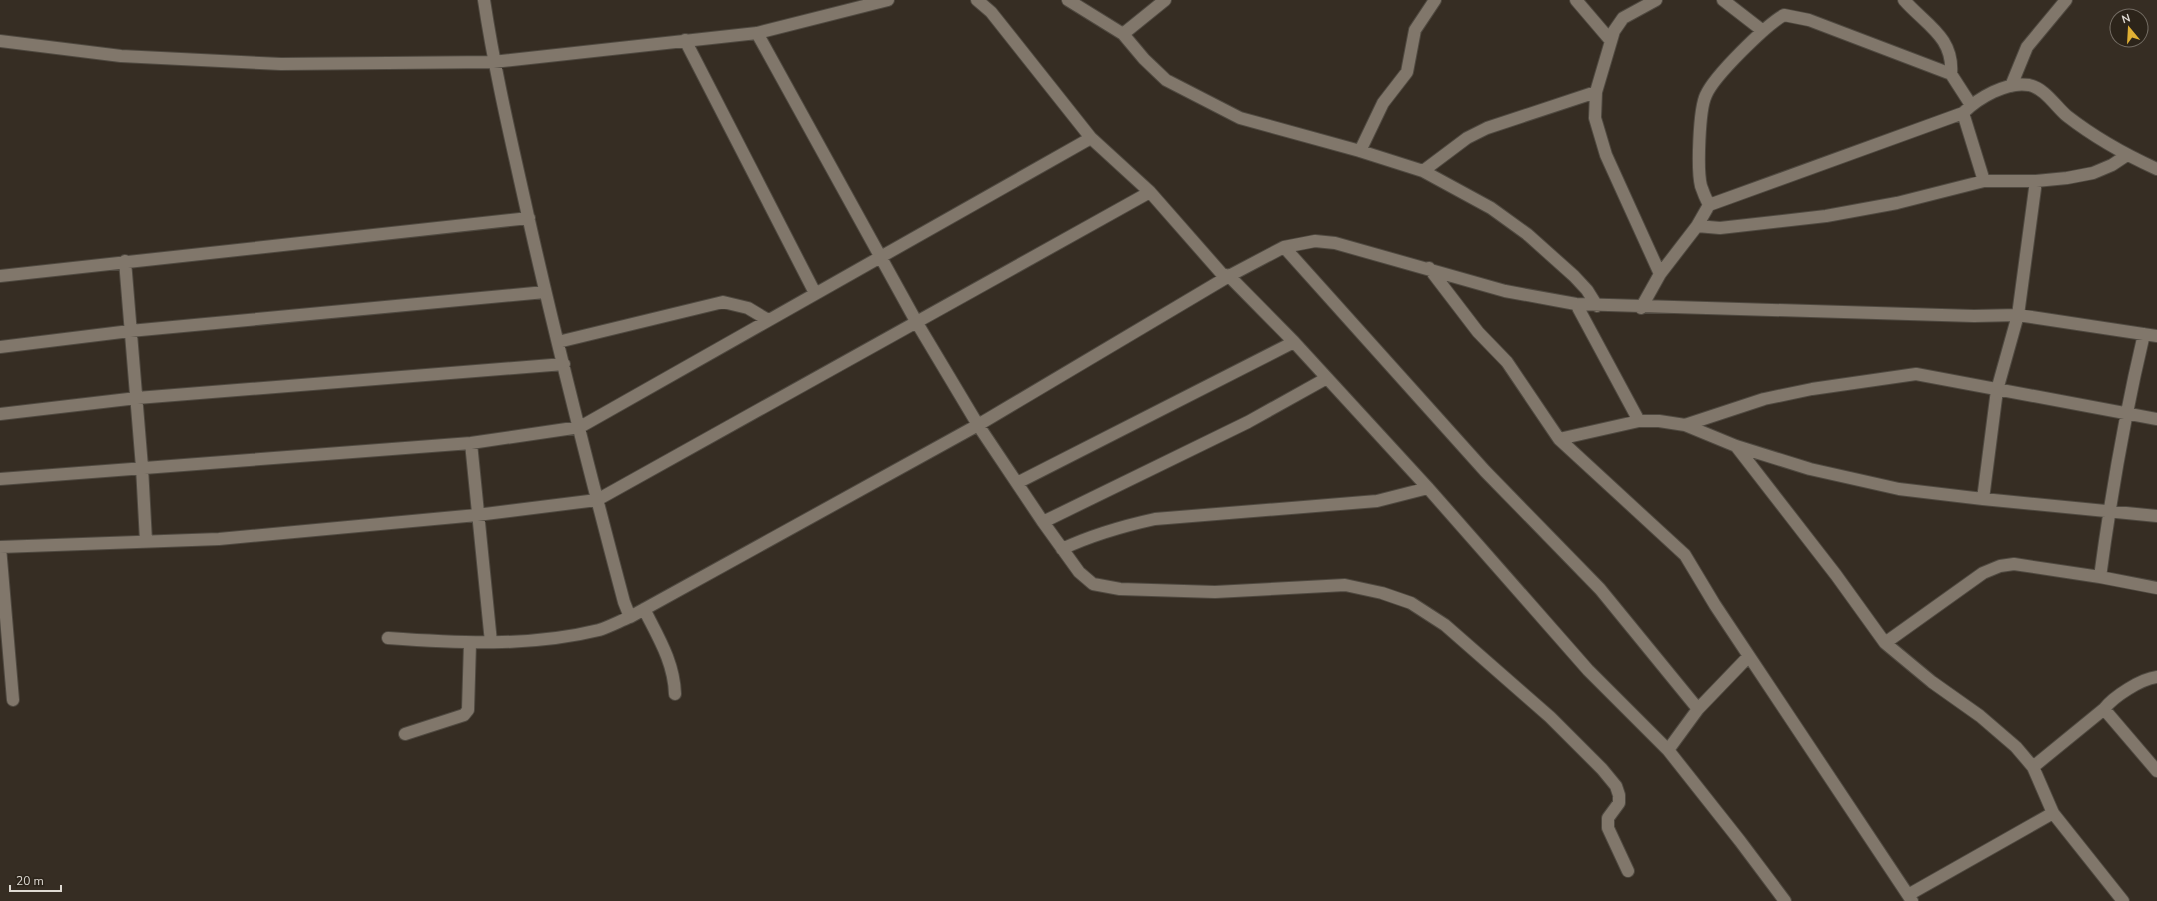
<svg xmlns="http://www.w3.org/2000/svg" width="2157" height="901" font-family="'Nunito Sans',sans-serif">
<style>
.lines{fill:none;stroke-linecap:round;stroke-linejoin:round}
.street-casing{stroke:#4f4940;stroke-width:14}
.street{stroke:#81776b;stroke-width:12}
</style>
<rect width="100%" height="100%" fill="#362d23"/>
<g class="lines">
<g class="street-casing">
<path id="street" d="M484,0C495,73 512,144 528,216C557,345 590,474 624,602L630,617
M977,0L991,12L1091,138L1150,192L1222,274L1229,276L1294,342L1428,488L1588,670L1668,750L1740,841L1785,901
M1068,0L1123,34L1144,59L1166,80L1240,118L1360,151L1423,171L1491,208L1527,234L1574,276L1587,290L1597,306
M1576,0L1611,41
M1656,0L1623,18L1614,31L1596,92L1595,118L1606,155L1660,274
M1723,0L1763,31
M1904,0C1926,25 1954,37 1951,74
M757,33L917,323L978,425L1043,522L1079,572L1093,584L1120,589L1215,592L1345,585L1382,593L1411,603L1445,625L1550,717L1602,769L1616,786L1619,795V803L1608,818V828L1628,871
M1123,34L1165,0
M685,40L815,293
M0,41L121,56L281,64L493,62L757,33L888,0
M2011,86L2027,47L2066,0
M1963,113L1984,181
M1360,151L1383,103L1407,72L1415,30L1435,0
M1423,171L1467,138L1487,128L1596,92
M1709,205C1706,199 1703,192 1701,186C1697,170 1699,109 1706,95C1714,76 1766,25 1784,15L1809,20L1951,74L1971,105
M1697,226L1720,228L1826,216L1897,203L1984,181H2036L2067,178L2093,173L2112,165L2127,155
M1284,247L1485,471L1600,589L1698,709
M125,261L142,467L146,541
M1429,268L1478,332L1507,362L1559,439L1685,555L1715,605L1912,901
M0,276L529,218
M1576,304L1639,421
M1641,308L1660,274L1697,226L1709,205L1963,113C1978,98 2007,81 2029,85C2046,89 2055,106 2067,116C2094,137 2126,155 2157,169
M558,342L723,302L748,308L768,320
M0,347L130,331L545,292
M0,414L137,398L564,364
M1685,425L1764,399L1812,389L1916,374L2157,419
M1559,439L1639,421H1659L1685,425L1736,446L1810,469L1899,489L1983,499L2157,516
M471,443L491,642
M1736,446L1836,575L1885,643L1932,682L1980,716L2016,747L2033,767L2053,813L2123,901
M0,479L471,443L580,427L1091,138
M1017,483L1294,342
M1983,499L1997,390L2018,315L2036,181
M1043,522L1248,422L1327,378
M0,547L219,539L477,515L597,500L1150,192
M0,547L13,700
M1062,549C1092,535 1123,526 1155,519L1377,501L1428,488
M2100,577C2111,495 2125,414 2144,334
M644,609C658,637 674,662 675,694
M388,638C458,643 530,647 599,630C609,627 620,621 630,617L978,425L1229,276L1284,247L1315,241L1335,243L1505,291L1576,304L1974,316L2018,315L2157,336
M1885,643L1983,573L2000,566L2014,564L2100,577L2157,588
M2104,709L2157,771
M405,734L464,715L468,710L470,643
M1668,750L1698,709L1749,656
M2033,767L2104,709C2114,696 2141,679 2157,677
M1908,895L2053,813"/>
</g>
<use href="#street" class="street"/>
</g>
<g transform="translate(2129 28) rotate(342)"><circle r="19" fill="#2c241a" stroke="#746d64"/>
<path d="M0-3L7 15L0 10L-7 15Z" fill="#e0b034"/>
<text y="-6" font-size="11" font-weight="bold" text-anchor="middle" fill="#dfdad3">N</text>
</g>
<path d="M10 885v6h51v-6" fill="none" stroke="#dfdad3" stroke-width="2"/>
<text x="16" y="885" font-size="12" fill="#dfdad3" stroke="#2c241a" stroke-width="3" paint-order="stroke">20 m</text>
</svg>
